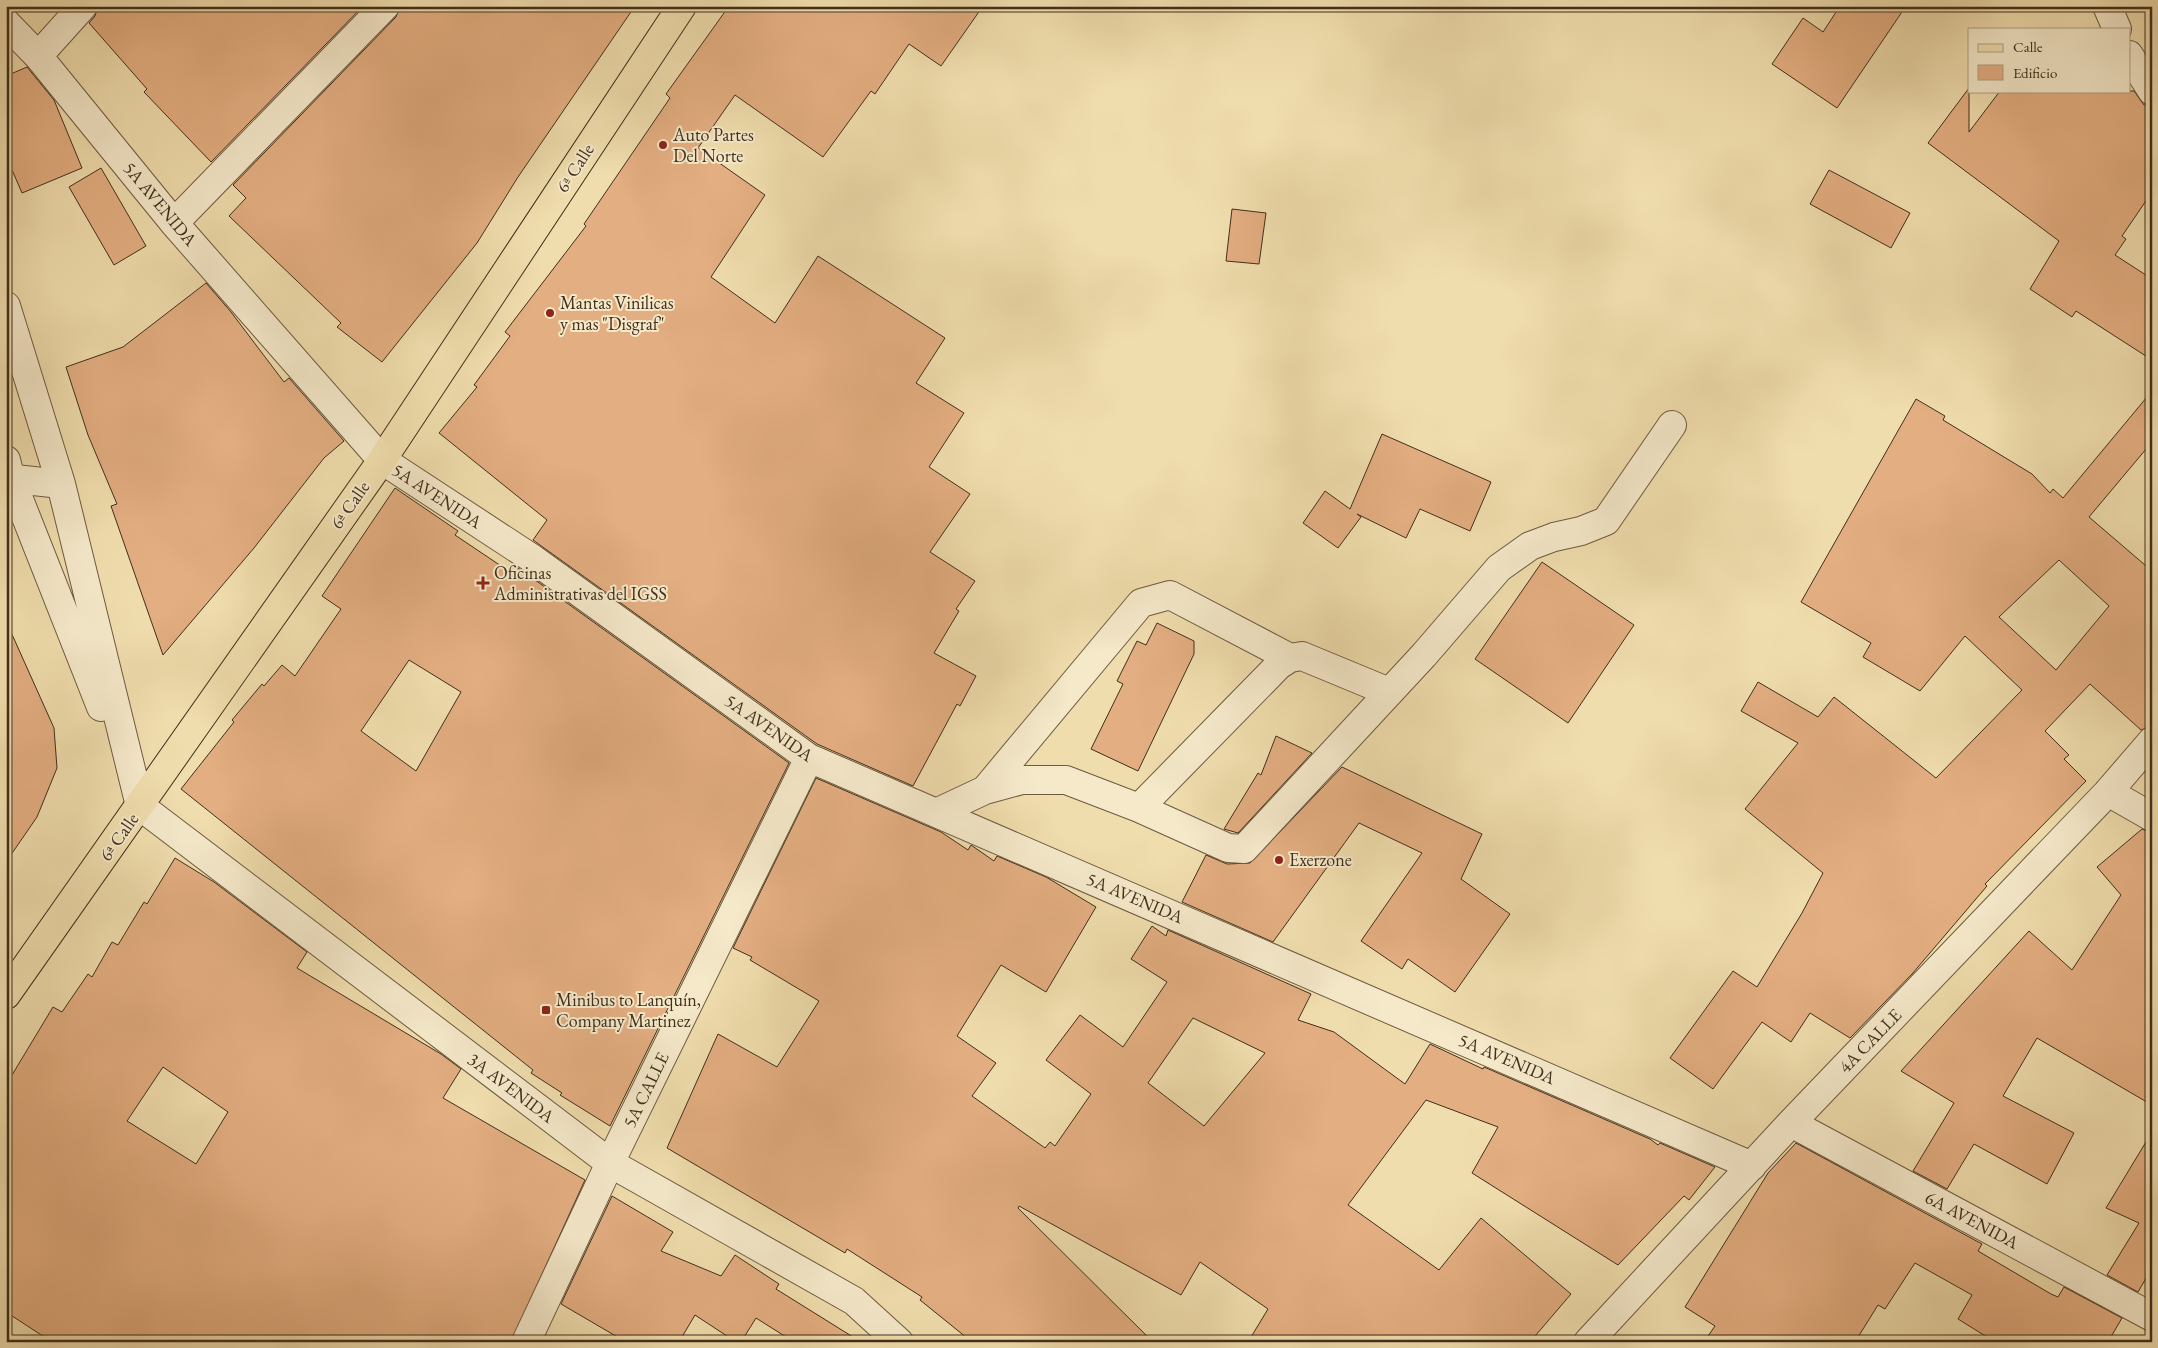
<svg xmlns="http://www.w3.org/2000/svg" width="2158" height="1348" font-family="'EB Garamond',serif">
<style>
.building{fill:#e3ae81;stroke:#412f1c;fill-rule:evenodd}
.lines{fill:none;stroke-linecap:round;stroke-linejoin:round}
.minor-casing{stroke:#6d5a40;stroke-width:30}
.major-casing{stroke:#412f1c;stroke-width:30}
.minor{stroke:#f5e9ca;stroke-width:28}
.major{stroke:#f0ddad;stroke-width:28}
.poi-dot{fill:#8f2418;stroke:#f5e9ca;stroke-width:2}
.labels{text-anchor:middle;stroke-width:4;stroke-linejoin:round;paint-order:stroke}
.poi-label{font-size:18px;fill:#412f1c;stroke:#f5e9ca;text-anchor:start}
.street-label{font-size:18px;fill:#412f1c;stroke:#f5e9ca}
</style>
<rect width="100%" height="100%" fill="#f0ddad"/>
<filter id="stains"><feTurbulence type="fractalNoise" baseFrequency=".004" numOctaves="4"/><feColorMatrix values="0 0 0 0 .2 0 0 0 0 .09 0 0 0 0 .02 0 0 0 .5 -.17"/></filter>
<radialGradient id="worn" r=".72"><stop offset=".6" stop-color="#630" stop-opacity="0"/><stop offset="1" stop-color="#630" stop-opacity=".3"/></radialGradient>
<path class="building" d="M98,6H363L211,162L144,92L147,89L89,23L95,16Z
M400,6H635L518,177L477,243L382,362L337,327L341,323L229,216L246,198L233,185L396,17Z
M729,6H983L941,66L909,44L875,94L871,91L823,157L735,95L698,148L765,195L711,277L775,323L818,256L945,338L916,383L964,413L929,467L970,494L930,552L975,581L956,609L959,611L934,653L976,676L960,706L957,704L913,786L817,744L533,540L547,520L439,433L477,387L474,385L510,336L505,332L586,226L584,224L670,98L666,94Z
M1840,6H1906L1837,108L1772,64L1803,18L1823,32Z
M27,67L54,100L82,168L22,193L6,156V76Z
M1969,88V132L2000,91H2134L2144,105L2152,106V192L2122,236L2126,239L2115,255L2152,279V360L2076,311L2072,317L2030,289L2059,241L1928,143Z
M101,168L146,246L114,265L69,187Z
M1829,170L1910,213L1891,248L1810,204Z
M1232,209L1266,213L1259,264L1226,261Z
M206,283L231,312L284,382L289,378L344,441L324,458L254,548L163,655L111,506L117,504L88,435L66,367L123,347Z
M2152,391V442L2089,517L2152,571V726L2141,730L2090,684L2045,731L2069,755L2064,759L2086,781L1985,884L1987,886L1912,974L1850,1038L1810,1013L1791,1042L1762,1022L1713,1089L1670,1058L1733,971L1757,987L1802,913L1823,873L1745,809L1798,743L1741,711L1758,682L1818,717L1834,697L1936,778L2022,690L1965,636L1920,691L1863,657L1871,643L1801,602L1916,399L1945,416L1943,420L2032,474L2050,493L2053,489L2063,498ZM2059,560L2109,606L2056,670L1999,617Z
M1382,434L1491,482L1470,531L1420,509L1406,538L1357,514L1361,517L1338,548L1303,523L1325,491L1350,509Z
M395,488L458,531L455,535L510,572L515,566L524,572L789,763L610,1126L560,1095L562,1093L531,1073L533,1070L181,789L234,722L232,720L262,684L264,686L282,665L295,676L341,609L322,596ZM409,660L461,692L416,771L361,731Z
M1542,562L1634,625L1568,723L1475,659Z
M6,621L54,728L57,768L37,817L6,862Z
M1157,623L1194,641V654L1138,771L1091,749L1123,684L1117,681L1137,641L1146,645Z
M1276,736L1312,753L1238,833L1224,829L1258,773L1261,775Z
M1342,767L1482,834L1461,879L1510,914L1455,992L1408,959L1402,969L1361,941L1422,853L1359,823L1273,942L1182,902L1206,855L1227,864L1250,863Z
M816,778L941,832L968,850L971,845L994,861L997,856L1046,877L1096,907L1046,992L1001,965L957,1036L996,1063L972,1096L1045,1148L1050,1142L1055,1146L1091,1094L1046,1060L1080,1015L1123,1047L1167,982L1131,959L1152,926L1166,936L1168,930L1311,994L1298,1020L1334,1032L1405,1084L1430,1044L1483,1069L1484,1067L1650,1139L1658,1145L1660,1143L1715,1167L1689,1200L1684,1196L1618,1265L1472,1173L1498,1127L1426,1100L1348,1205L1439,1270L1481,1218L1571,1294L1530,1342H1248L1268,1309L1200,1262L1181,1295L1019,1206L1018,1208L1153,1342H972L920,1300L922,1297L847,1249L845,1253L667,1148L718,1034L777,1067L819,1001L750,960L752,957L733,948ZM1193,1018L1265,1053L1204,1126L1148,1083Z
M2142,829L2152,833V1105L2037,1038L2003,1096L2074,1133L2047,1184L1974,1144L1947,1189L1913,1171L1954,1103L1901,1071L2029,931L2072,970L2121,895L2097,867Z
M175,858L214,882L307,952L297,968L441,1054L461,1069L443,1098L585,1180L511,1342H52L6,1312V1085L53,1007L62,1012L88,974L92,977L112,942L118,945L144,902L147,904ZM163,1067L228,1112L196,1164L127,1121Z
M2152,1132V1268L2138,1292L2107,1275L2139,1223L2106,1208Z
M1796,1143L1982,1244L1978,1251L2051,1294L2058,1297L2064,1287L2122,1318L2108,1342H1995L1958,1319L1972,1295L1915,1263L1885,1309L1878,1305L1855,1342H1704L1715,1326L1685,1307L1768,1173Z
M612,1196L673,1232L661,1251L721,1276L735,1255L779,1284L776,1289L861,1342H794L756,1318L741,1342H736L695,1315L679,1342H626L561,1304Z"/>
<g class="lines">
<g class="minor-casing">
<path id="minor" d="M2107,6L2117,29
M6,23L38,56L174,223L382,460L533,559L809,758L1752,1166
M2129,55L2152,91
M38,56L83,6
M174,223L385,6
M6,306L61,484L140,806
M6,460L11,479L101,707
M6,478L61,484
M985,790L1141,603L1170,595L1290,658
M2108,792L2152,817
M140,806L610,1163L854,1301L899,1342
M1139,808L1279,665L1290,658L1302,656L1389,692
M938,812L985,790L1022,780H1066L1139,808L1228,848L1244,849L1424,655L1499,568L1530,546L1554,537L1581,531L1606,521L1672,425
M1791,1123L2152,1317
M526,1342L610,1163L809,758
M1588,1342L1791,1123L2108,792L2152,741"/>
</g>
<g class="major-casing">
<path id="major" d="M6,995L382,460L682,6"/>
</g>
<use href="#minor" class="minor"/>
<use href="#major" class="major"/>
</g>
<g class="poi-dot">
<circle cx="663" cy="145" r="5"/>
<circle cx="550" cy="313" r="5"/>
<path d="M480.5 575.5h5v5h5v5h-5v5h-5v-5h-5v-5h5z"/>
<circle cx="1279" cy="860" r="5"/>
<rect x="541" y="1005" width="10" height="10" rx="2.5"/>
</g>
<g class="labels">
<g class="poi-label">
<text x="673" y="141">Auto Partes<tspan x="673" dy="21">Del Norte</tspan></text>
<text x="560" y="309">Mantas Vinilicas<tspan x="560" dy="21">y mas "Disgraf"</tspan></text>
<text x="494" y="579">Oficinas<tspan x="494" dy="21">Administrativas del IGSS</tspan></text>
<text x="1289" y="866">Exerzone</text>
<text x="556" y="1006">Minibus to Lanquín,<tspan x="556" dy="21">Company Martinez</tspan></text>
</g>
<g class="street-label">
<text transform="translate(575 168) rotate(-57)" y="6">6ª Calle</text>
<text transform="translate(160 204) rotate(50)" y="6">5A AVENIDA</text>
<text transform="translate(437 496) rotate(33)" y="6">5A AVENIDA</text>
<text transform="translate(350 505) rotate(-55)" y="6">6ª Calle</text>
<text transform="translate(769 728) rotate(35)" y="6">5A AVENIDA</text>
<text transform="translate(119 837) rotate(-55)" y="6">6ª Calle</text>
<text transform="translate(1135 898) rotate(23)" y="6">5A AVENIDA</text>
<text transform="translate(1870 1041) rotate(-46)" y="6">4A CALLE</text>
<text transform="translate(1507 1059) rotate(23)" y="6">5A AVENIDA</text>
<text transform="translate(511 1088) rotate(37)" y="6">3A AVENIDA</text>
<text transform="translate(646 1090) rotate(-64)" y="6">5A CALLE</text>
<text transform="translate(1972 1220) rotate(28)" y="6">6A AVENIDA</text>
</g>
</g>
<rect width="2158" height="1348" fill="none" stroke="#f0ddad" stroke-width="25"/>
<rect x="8" y="8" width="2143" height="1333" fill="none" stroke="#412f1c" stroke-width="2.5"/>
<rect x="12" y="12" width="2133" height="1323" fill="none" stroke="#412f1c"/>
<rect x="1968" y="28" width="162" height="65" fill="#f5e9ca" stroke="#ad9f84"/>
<rect x="1978" y="44" width="25" height="8" fill="#f0ddad" stroke="#ad9f84"/>
<text x="2013" y="52" font-size="15" fill="#412f1c">Calle</text>
<rect x="1978" y="65" width="25" height="15" fill="#e3ae81" stroke="#ad9f84"/>
<text x="2013" y="78" font-size="15" fill="#412f1c">Edificio</text>
<rect width="100%" height="100%" filter="url(#stains)"/>
<rect width="100%" height="100%" fill="url(#worn)"/>
</svg>
